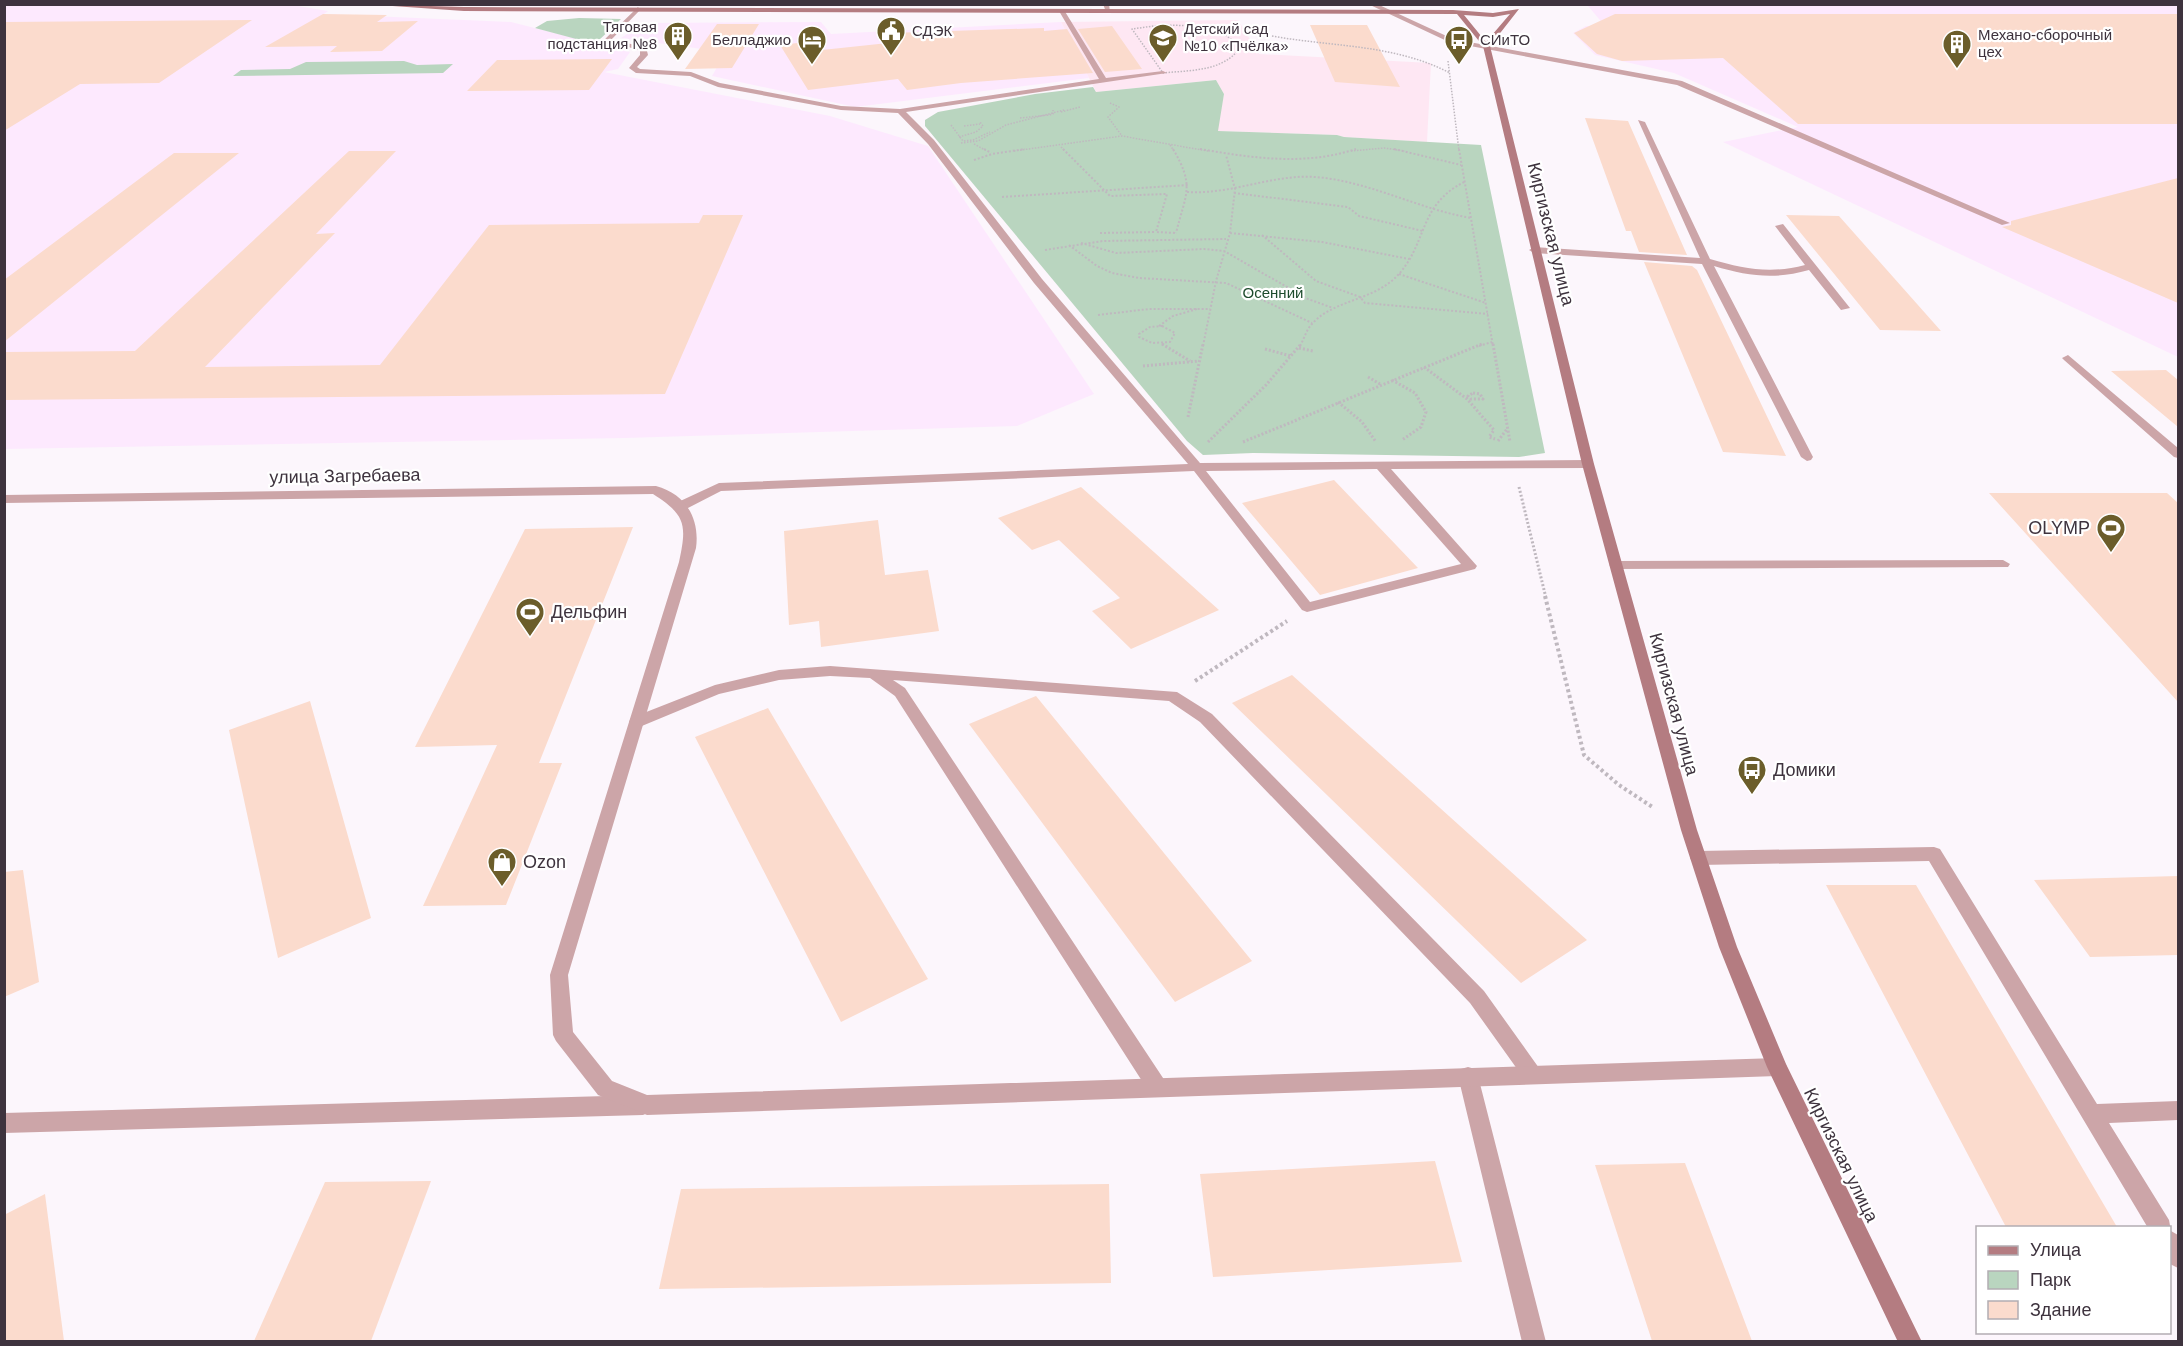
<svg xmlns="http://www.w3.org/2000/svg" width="2183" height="1346" font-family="Arial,sans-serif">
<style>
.built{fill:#fde9fe}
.education{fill:#fee7f3}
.green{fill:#b9d5bf}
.building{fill:#fbdbcd}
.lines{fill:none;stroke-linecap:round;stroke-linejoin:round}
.path-far3{stroke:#bfb8bf;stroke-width:1.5;stroke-dasharray:1.5 1.5;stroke-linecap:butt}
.path-far2{stroke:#bfb8bf;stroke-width:2;stroke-dasharray:2 2;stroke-linecap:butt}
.path-far1{stroke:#bfb8bf;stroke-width:3;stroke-dasharray:2 2;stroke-linecap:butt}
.path{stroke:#bfb8bf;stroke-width:4;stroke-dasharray:3 3;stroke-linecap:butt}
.service{fill:#cca5a8;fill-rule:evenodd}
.minor{fill:#cca5a8;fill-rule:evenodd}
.secondary{fill:#b47c81;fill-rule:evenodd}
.labels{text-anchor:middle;stroke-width:4.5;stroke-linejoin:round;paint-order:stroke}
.far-poi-label{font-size:15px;fill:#3e333e;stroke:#fff;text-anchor:start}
.far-park-label{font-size:15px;fill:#1d4b2c;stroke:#fff}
.street-label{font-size:18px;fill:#3e333e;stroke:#fff}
.poi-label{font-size:18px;fill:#3e333e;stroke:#fff;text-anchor:start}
</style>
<rect width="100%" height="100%" fill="#fcf6fc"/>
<path class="built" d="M286,4L328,11L324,14L511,22L630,52L618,69L604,72L830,116L928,146L1094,394L1017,426L625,438L5,449L4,5Z
M1591,5H2178V357L1723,142L1798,127L1674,73L1595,55L1573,33L1586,26H1605L1588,6Z
M821,22L831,34L1061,22L1089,78L855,107L712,76L719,64L717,51L621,38L644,23Z"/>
<path class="education" d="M1238,20L1259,54L1431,63L1427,142L1344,137L1337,135L1217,131L1224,94L1216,80L1096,92L1061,22Z"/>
<path class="green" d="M579,18L621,19L595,44L535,28L547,21Z
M404,61L417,65L453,64L443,73L233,76L241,70L290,69L306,62Z
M1216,80L1224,94L1218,131L1337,135L1344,137L1481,145L1545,453L1519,457L1253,453L1203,455L1187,441L925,126V120L938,112L1035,94L1093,87L1096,92Z"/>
<path class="building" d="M323,14L387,15L377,22L418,21L382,51L330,52L337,46L265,47Z
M1615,14H2178V124H1798L1723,58L1622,61L1597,54L1574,33Z
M252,20L159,83L80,84L4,131V22Z
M717,24H759L732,68L685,69Z
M1310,25H1367L1400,87L1335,82Z
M1112,26L1142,69L1105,72L1078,29Z
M1044,28V31L1067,29L1093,73L961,83L907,90L898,79L808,90L780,45L815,41L822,50L888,43L890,33Z
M612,59L589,90L467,91L497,60Z
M1585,118L1628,121L1687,255L1639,252L1631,231H1626Z
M349,151H396L316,234L335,233L205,367L380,365L489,225L699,223L703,215H743L665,394L4,400V352L135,351Z
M174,153H239L4,342V280Z
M2178,178V303L2002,227L2011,225V221Z
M1786,215L1839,216L1941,331L1880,330Z
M1644,262L1692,266L1697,270L1786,456L1723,452Z
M2166,370L2178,380V427L2111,371Z
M1334,480L1418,568L1320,595L1242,503Z
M1081,487L1219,610L1131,649L1092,611L1120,598L1059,540L1032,550L998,518Z
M1989,493H2167L2178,503V702Z
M878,520L885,575L928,570L939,631L821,647L819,621L789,625L784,531Z
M633,527L539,763H562L506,905L423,906L497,745L415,747L525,529Z
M1292,675L1587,940L1521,983L1232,703Z
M1036,696L1252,961L1175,1002L969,724Z
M310,701L371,918L278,958L229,730Z
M768,708L928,979L841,1022L695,737Z
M23,870L39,982L4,997V872Z
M2178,876V955L2090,957L2034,880Z
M1826,885H1916L2117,1227H2006Z
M1435,1161L1462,1262L1213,1277L1200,1174Z
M1685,1163L1752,1341H1652L1595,1165Z
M431,1181L371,1341H254L325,1182Z
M1109,1184L1111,1283L659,1289L681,1189Z
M45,1194L64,1341H4V1215Z"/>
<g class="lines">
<path class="path-far3" d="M1161,25C1190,26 1220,23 1240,48C1222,72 1191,70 1163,73L1132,29Z
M1272,36C1333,47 1394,44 1450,73
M1448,61L1459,151
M1110,103L1119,107L1108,117L1122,136
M1061,112L1080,107
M1020,118L1049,115L1053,114V110
M951,125L963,141L973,140L990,132
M964,126L980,124
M959,137L976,132L983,126L980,122
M961,143L978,141L1006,125L1064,110
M974,144L987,151
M1170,145L1174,151
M1061,147L1065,151
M1014,151L1122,136L1208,151
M1351,151L1384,148L1405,151"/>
<path class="path-far2" d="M984,149L991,153
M1063,149L1110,196L1167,194L1156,232L1176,233
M1173,149C1195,186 1186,193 1176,233
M1200,149C1252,158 1305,166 1356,149
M1394,149L1461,165
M1459,149L1493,346
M974,160L992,154L1025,149
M1187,192C1231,195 1272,174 1315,177C1369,181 1418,209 1471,218
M1234,193L1348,207L1359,216L1423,231
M1002,197L1188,185
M1100,233L1156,232
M1230,233L1322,242L1409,259
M1262,235L1316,281L1360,297L1365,303L1488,314
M1081,243L1116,253L1204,249L1224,251L1308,299L1333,308
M1069,245L1097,266L1112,273L1139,278L1226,283L1312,323
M1045,250L1103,241L1226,239
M1399,274L1486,303
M1098,315L1149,309H1210
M1159,326L1173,316L1197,309
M1162,326L1175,333L1170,342L1152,343L1139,337V334L1150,327Z
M1162,344L1165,346
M1203,346L1216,281L1230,233L1235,189L1226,155
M1300,346C1304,339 1306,331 1311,325C1332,300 1372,301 1396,277C1428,245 1417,206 1464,182
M1479,346L1492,342"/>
<path class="path-far1" d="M1162,344L1190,361
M1493,344L1510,442
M1299,348L1313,351
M1265,349L1291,356
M1143,366L1199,361
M1424,367L1467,399L1494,430L1489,437L1495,439
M1368,377L1380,384
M1392,380L1415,393L1426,412L1421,427L1402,440
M1473,393L1480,394L1483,399H1471L1468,396Z
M1338,402L1362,422L1376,442
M1188,417L1203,344
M1498,441L1507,429
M1208,442L1266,385L1301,344
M1243,442L1482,344
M1519,487L1546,598"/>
<path class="path" d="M1545,596L1584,755L1619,785L1654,808
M1195,681L1287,621"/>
<path class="service" d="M1103,4H1109L1110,12H1106Z
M1368,4H1377L1453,39L1682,81L2010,223L2002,225L1677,85L1449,42Z
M638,7L640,10L611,40L646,47L648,55L637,67L640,69L691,72L720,83L841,106L900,109L1099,79L1059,11L1064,10L1106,78L1163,71L1167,73L906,112L934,140L1042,279L1200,463L1588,460L1594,464L1588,468L1391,469L1477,566L1475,569L1307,612L1302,610L1194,471L721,491L686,509H676L675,506L676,503L719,483L1188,464L1034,283L928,144L898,113L841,110L718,87L690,76L636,73L629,68L640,55V50L603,41ZM1377,469L1461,564L1310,602L1206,471Z
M1638,120L1645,122L1710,259C1744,269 1771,274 1805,265L1775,226L1783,224L1850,308L1841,310L1809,270C1774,280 1748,276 1714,266L1813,457L1811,460L1807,461L1801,457L1702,264L1534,253L1529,250L1534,247L1700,258Z
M2068,355L2178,448V458L2174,457L2064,360L2062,358Z
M2003,560L2010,564L2008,567L1616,569L1609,565L1616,561Z
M830,666L1177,692L1212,714L1484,991L1539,1068L1542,1074L1539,1080L1532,1083L1525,1080L1470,1003L1200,722L1169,701L893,680L905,688L1165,1081L1168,1088L1165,1095L1158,1097L1151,1095L895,696L870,678L830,676L779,680L719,694L637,728L629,722L631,718L715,685L779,670Z
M1934,847L1940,849L2097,1104L2178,1101V1120L2109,1123L2169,1220L2171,1231L2178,1235V1268L2170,1264V1228H2148L1929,861L1699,865L1693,863L1690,858L1693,853L1699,851Z
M1468,1067L1475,1069L1478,1076L1546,1342H1522L1458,1076L1461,1069Z
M643,1095L650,1098L653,1105L650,1112L643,1115L4,1133V1113Z"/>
<path class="minor" d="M656,486C686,494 700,519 696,548L568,975L573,1032L612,1081L647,1095L1777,1058L1784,1061L1787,1067L1784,1073L1777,1076L647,1115L598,1095L556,1041L553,1035L550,975L679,562C687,525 686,515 653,494L4,503V495Z"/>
<path class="secondary" d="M364,4L464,7L1453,10L1493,13L1519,9L1490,46L1594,464L1697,830L1737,947L1786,1064L1922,1342H1898L1767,1067L1719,947L1681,830L1582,464L1483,46L1457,14L464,11ZM1510,14L1486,42L1464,15L1493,17Z"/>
</g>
<defs>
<g id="civic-pin" transform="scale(1.5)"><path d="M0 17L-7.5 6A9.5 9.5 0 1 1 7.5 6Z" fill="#6b5d2a" stroke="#fff"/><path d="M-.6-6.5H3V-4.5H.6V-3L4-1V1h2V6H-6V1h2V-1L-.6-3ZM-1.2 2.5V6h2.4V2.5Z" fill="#fff"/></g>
<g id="building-pin" transform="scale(1.5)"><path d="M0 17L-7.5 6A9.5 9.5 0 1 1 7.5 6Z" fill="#6b5d2a" stroke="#fff"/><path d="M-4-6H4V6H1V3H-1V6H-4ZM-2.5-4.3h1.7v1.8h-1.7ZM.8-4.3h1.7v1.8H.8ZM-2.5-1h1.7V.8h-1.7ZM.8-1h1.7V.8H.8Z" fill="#fff"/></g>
<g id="school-pin" transform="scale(1.5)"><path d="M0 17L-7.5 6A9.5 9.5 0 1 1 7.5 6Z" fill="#6b5d2a" stroke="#fff"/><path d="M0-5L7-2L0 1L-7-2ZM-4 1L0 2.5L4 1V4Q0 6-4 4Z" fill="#fff"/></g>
<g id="hotel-pin" transform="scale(1.5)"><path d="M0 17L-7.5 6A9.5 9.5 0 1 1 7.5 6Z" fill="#6b5d2a" stroke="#fff"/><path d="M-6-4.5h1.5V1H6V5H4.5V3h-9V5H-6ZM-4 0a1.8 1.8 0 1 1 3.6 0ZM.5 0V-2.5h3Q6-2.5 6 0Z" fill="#fff"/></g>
<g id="bus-pin" transform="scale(1.5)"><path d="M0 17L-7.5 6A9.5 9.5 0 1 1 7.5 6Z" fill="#6b5d2a" stroke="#fff"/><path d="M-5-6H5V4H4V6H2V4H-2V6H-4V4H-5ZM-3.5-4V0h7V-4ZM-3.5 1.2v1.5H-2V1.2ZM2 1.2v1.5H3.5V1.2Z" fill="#fff"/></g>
<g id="stadium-pin" transform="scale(1.5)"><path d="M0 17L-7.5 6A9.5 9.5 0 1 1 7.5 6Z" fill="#6b5d2a" stroke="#fff"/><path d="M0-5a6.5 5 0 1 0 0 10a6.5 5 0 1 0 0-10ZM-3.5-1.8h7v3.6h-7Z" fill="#fff"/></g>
<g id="shop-pin" transform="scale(1.5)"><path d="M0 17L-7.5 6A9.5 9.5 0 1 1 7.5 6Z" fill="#6b5d2a" stroke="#fff"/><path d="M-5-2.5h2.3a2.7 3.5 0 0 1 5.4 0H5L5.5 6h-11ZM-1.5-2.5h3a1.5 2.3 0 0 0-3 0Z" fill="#fff"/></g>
</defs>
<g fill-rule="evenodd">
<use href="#civic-pin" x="891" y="31"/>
<use href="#building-pin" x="678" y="36"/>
<use href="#school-pin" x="1163" y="38"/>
<use href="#hotel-pin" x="812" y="40"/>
<use href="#bus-pin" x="1459" y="40"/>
<use href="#building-pin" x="1957" y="44"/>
<use href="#stadium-pin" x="2111" y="528"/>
<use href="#stadium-pin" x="530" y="612"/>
<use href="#bus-pin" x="1752" y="770"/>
<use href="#shop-pin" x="502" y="862"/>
</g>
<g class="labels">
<g class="far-poi-label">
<text x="657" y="32" text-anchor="end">Тяговая<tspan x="657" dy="17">подстанция №8</tspan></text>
<text x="1184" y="34">Детский сад<tspan x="1184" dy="17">№10 «Пчёлка»</tspan></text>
<text x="912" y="36">СДЭК</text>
<text x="1978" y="40">Механо-сборочный<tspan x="1978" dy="17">цех</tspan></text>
<text x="791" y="45" text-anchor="end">Белладжио</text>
<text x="1480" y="45">СИиТО</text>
</g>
<g class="far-park-label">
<text x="1273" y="298">Осенний</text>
</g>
<g class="street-label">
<text transform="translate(1551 234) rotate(76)" y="6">Киргизская улица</text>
<text transform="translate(345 476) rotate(-1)" y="6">улица Загребаева</text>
<text transform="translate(1674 704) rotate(75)" y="6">Киргизская улица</text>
<text transform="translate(1841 1155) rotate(64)" y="6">Киргизская улица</text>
</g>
<g class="poi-label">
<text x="2090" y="534" text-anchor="end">OLYMP</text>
<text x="551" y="618">Дельфин</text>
<text x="1773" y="776">Домики</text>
<text x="523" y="868">Ozon</text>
</g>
</g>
<rect width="2183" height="1346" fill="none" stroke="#3e333e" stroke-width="12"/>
<rect x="1976" y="1226" width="195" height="108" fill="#ffffff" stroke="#b2adb2" stroke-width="1.5"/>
<rect x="1988" y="1246" width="30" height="9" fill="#b47c81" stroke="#b2adb2" stroke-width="1.5"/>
<text x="2030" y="1256" font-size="18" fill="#3e333e">Улица</text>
<rect x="1988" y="1271" width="30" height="18" fill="#b9d5bf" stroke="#b2adb2" stroke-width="1.5"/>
<text x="2030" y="1286" font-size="18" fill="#3e333e">Парк</text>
<rect x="1988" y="1301" width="30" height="18" fill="#fbdbcd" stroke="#b2adb2" stroke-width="1.5"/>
<text x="2030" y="1316" font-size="18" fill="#3e333e">Здание</text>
</svg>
